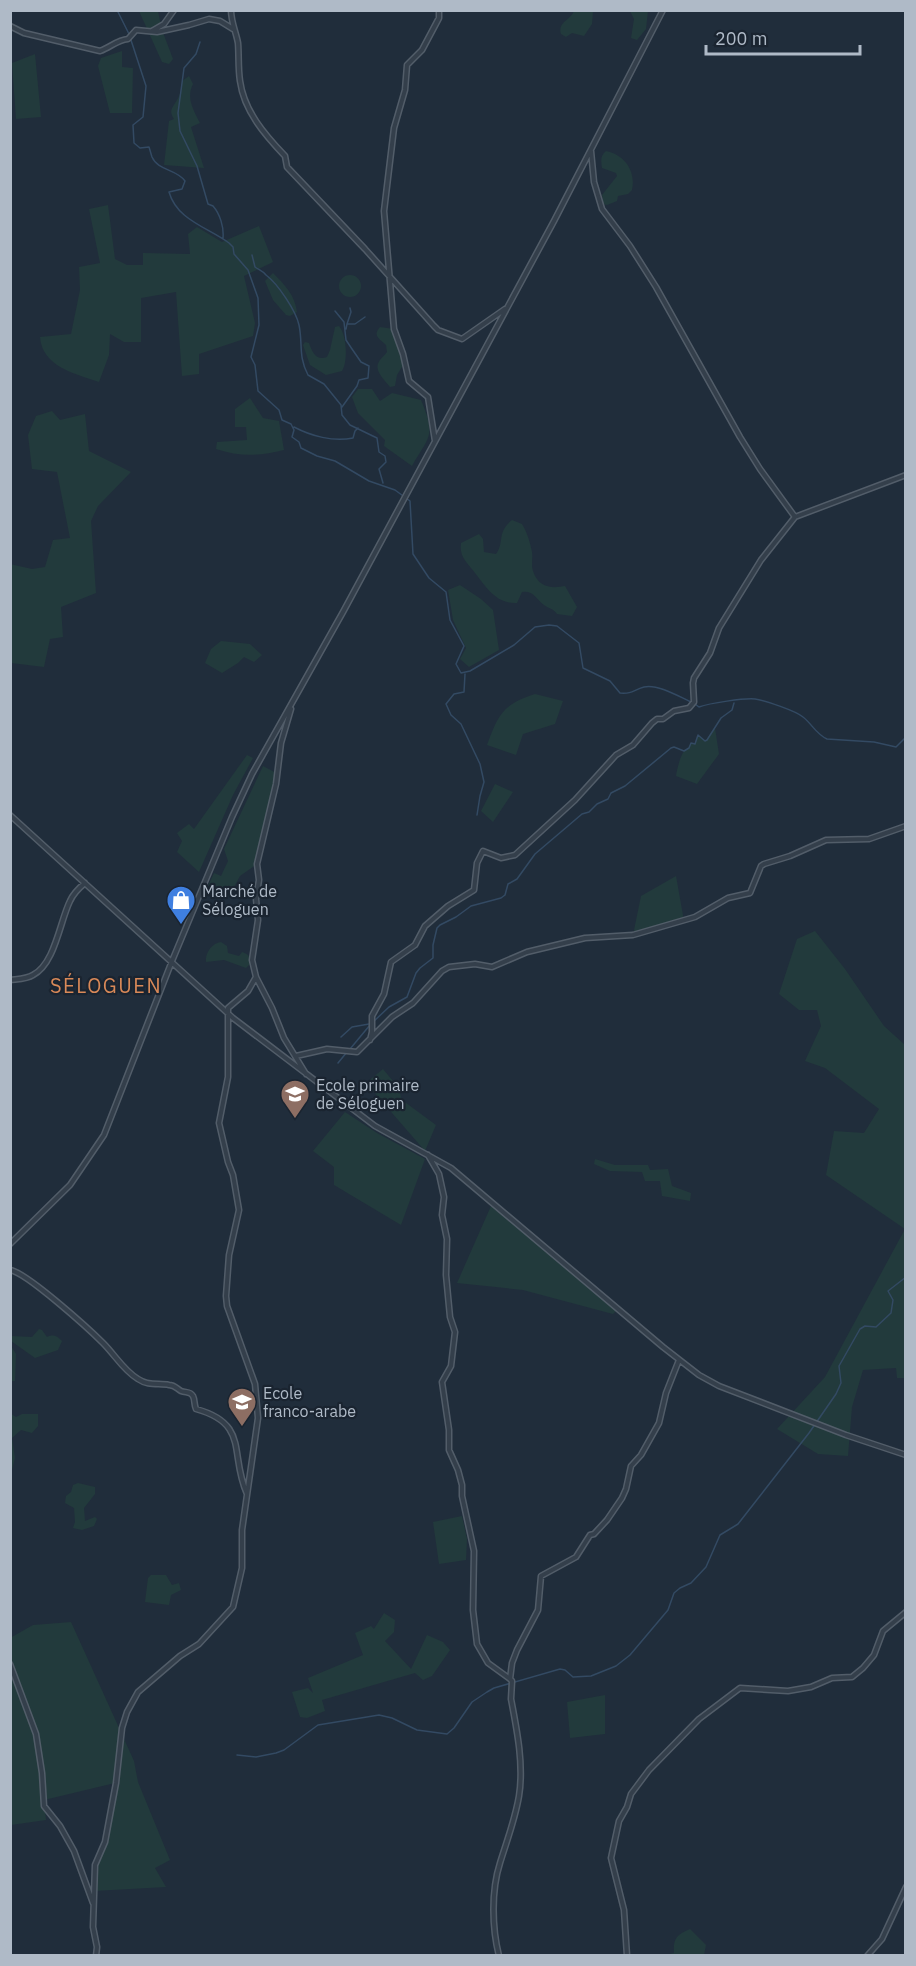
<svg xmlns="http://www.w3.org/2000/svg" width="916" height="1966" font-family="'IBM Plex Sans',sans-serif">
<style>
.green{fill:#223a3c}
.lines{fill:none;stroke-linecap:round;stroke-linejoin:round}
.stream{stroke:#334a63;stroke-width:1.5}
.minor-casing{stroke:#525d69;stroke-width:7}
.minor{stroke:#343f4b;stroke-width:4}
.labels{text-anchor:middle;stroke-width:4.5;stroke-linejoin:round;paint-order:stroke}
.poi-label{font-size:16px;fill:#afbac7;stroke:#1a2430;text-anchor:start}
.quarter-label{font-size:20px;letter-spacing:1.5px;fill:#d98958;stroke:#1a2430}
</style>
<rect width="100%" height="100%" fill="#202d3b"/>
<path class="green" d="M139,11H158L162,30L173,59L169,64L162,62Z
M574,11H593L592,24L584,36L572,33L566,37L561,34C557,22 571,20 574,11Z
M630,11H648L646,29L637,40L631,38L634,19Z
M122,51V67L133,68L132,113H110L98,66L101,58Z
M35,54L41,117L16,119L12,63Z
M189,76L193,84C186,98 193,109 200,123L191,127L204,168L164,165L169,121L174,119C167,109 175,106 179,96C181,92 181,86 182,81Z
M606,151C625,155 636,171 632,190L628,194L618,196L617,201L607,205L603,204L602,195L617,176L616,173L602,168C601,161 600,156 606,151Z
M108,205L115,259L127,265H143V253L190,254L188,234L197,227L222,242L259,226L273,262L244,276L255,323L253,336L199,354V374L182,376L176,292L141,298V342H124L110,334L109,355L99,382C76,374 42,367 40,337L71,334L80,290L79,267L100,263L89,209Z
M273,273C284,284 295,295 297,312L290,316L286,315L273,300L265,281Z
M339 286a11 11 0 1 1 22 0a11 11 0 1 1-22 0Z
M339,326C347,335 348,362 342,371L326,375L310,365L303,345L305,342L309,343C312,352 316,361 327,357L330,350L335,327Z
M380,327L394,329L405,362L397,375L395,386L390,387C385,380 372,370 380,360C382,357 385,355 387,352L386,345C380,339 372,336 380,327Z
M358,389H372L380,401L392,393L421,400C436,436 430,435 412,466L384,446L385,440L358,413L352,397Z
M250,398L263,418L279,421L284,450C260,456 240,457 216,449L217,442L247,440L246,427H235V409Z
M52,411L60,420L85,414L89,451L131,472L98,506L91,521L96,593L61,607L63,637L50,639L44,667L11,663L10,564L32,569L45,567L53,540L70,538L57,472L32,469L28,435L36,416Z
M512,520L522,524C527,532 530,542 532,552C533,558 531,566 533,571C538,587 551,589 565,586L577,607L572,616L557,614C553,608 549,609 544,605C535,598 533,590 522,592L517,603C496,604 486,587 475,573C467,562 459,557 461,543L479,534L483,539L484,552L496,554C505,542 496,533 512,520Z
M460,585L481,599L493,610L499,650L469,667L460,659L466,648L453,620L448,590Z
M221,641L250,644L262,655L254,662L244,657L238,663L222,673L205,663L211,649Z
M535,694L563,701L555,724L523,734L516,755L487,745C498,715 503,704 535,694Z
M715,728L719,754L697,784L676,776C677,769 680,757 684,751C687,748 690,746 691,743L695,744L698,735L705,741Z
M247,755L253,758L233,795L199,872L177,852L182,841L177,833L189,824L194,829Z
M263,766L278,774L257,864L240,876L228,898L208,886L214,873L221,876L228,861L224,849Z
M495,784L513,792L493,822L481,811Z
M676,876L684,921L633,935L641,896Z
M815,931L845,969L884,1026L905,1045V1378H897L896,1368L863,1370L852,1407L848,1456L818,1454L777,1429L825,1377L905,1229L826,1175L834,1131L864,1133L879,1109L825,1068L805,1061L821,1026L817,1010H799L779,994L797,939Z
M221,942L227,946L228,953L239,956L242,952C248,954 251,957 252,962L246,968L224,960L206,962C205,953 212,943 221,942Z
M383,1069L398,1087L402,1100L436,1125L425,1151L366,1083Z
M345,1112L377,1133L425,1159L401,1225L334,1185V1167L313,1151Z
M595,1159L615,1165H648L650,1170L668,1169L672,1186L691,1193L690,1201L662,1196L660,1181H645L642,1172L610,1171L594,1164Z
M491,1206L616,1311L613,1314L523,1290L457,1283Z
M39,1329L42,1330L47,1337C54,1334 57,1336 62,1341L58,1350L35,1358L11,1341V1336L32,1337Z
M11,1346L16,1354L15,1381H11Z
M10,1413L16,1417L22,1414H38V1426L32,1433L21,1430L12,1438L15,1458L12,1470L11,1471Z
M78,1483L95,1487V1494L84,1508L85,1521L95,1517L97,1519L94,1526L82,1530L73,1528L75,1522L74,1508L65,1503L66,1496L71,1492L73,1485Z
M462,1516L467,1539L466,1560L439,1564L433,1522Z
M151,1575H166L172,1585L179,1583L181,1590L171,1595L169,1605L145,1602L148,1578Z
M384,1613L395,1620L394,1632L385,1641L411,1669L427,1635L443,1642L450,1650L432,1676L423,1680L415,1673L322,1700L325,1711L307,1718L300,1717L292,1692L308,1688L313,1693L308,1678L363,1655L355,1633L371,1626L374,1629Z
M71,1622L134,1761L138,1782L170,1860L155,1868L166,1887L94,1891L95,1865L105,1842L115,1783L44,1800L46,1820L11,1825L10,1638L33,1625Z
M605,1695V1734L570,1738L567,1702Z
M690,1929L706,1945L704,1955H666L674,1953C673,1939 676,1935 690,1929Z"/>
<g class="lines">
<path class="stream" d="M117,10L129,34L146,86L143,117L133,125L134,143L140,148L149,147C150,150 151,154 152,157C158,171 177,169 185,181L182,189L169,192C177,220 207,227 229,243L233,247L234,254L248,270L258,298L259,325L251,357L255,365L258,391L279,410L282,420L291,424L294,430L292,437L299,442L301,448L317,456L335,461L369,481L395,490L410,501L413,554L429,578L446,592L450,620L464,646L456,664L461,673L470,671L514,645L535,627L549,625L557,626L579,643L583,668L610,681L620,693C633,694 633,690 644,687C658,684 678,696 691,702
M200,42L196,54L184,68L178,113L180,131L197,166L208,204L213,206C220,214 224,227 223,238
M252,255L255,267C259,270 263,271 266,275C278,284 296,311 299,325C303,344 298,356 308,375L324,384L341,405L342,415L350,425L377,438L379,452L385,456L386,462L379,469L383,483
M335,311L344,322L346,340L352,349L361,362L369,366L368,378L359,380L357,386L342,407
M347,324L351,312L350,308
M346,329L347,324H355L365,317
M294,427C311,436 333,442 353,438L355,431L358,428
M465,674L464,692L454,694L446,704L451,715L461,724L480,764L484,782L480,796L477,815
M695,704L699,707C710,703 744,698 755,699C764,700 796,711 803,717C812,724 816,734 827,739L874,742L896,747L906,737
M373,1022L389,1007L407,997L416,973L420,968L433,958V945L437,928L440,925L456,917L471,906L501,898L505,895L508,884L517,879L535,854L582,814L589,812L597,804L608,799L611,793L625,786L671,748L674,747L684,751L689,748L691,743L695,744L698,735L705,741L707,740L721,718L732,710L734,703
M341,1037L352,1027L369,1024
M350,1049L370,1025
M338,1063L347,1052
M237,1755L256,1757L276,1753L284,1750L318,1725L379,1715L392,1718L417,1730L447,1734L454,1728L472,1702L487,1692L494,1688L560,1669L565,1670L573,1677L591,1676L616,1666L630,1655L668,1610L674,1593L680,1588L691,1583L706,1567L720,1535L738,1524L809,1433L836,1394L841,1383L839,1366L860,1329L865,1326L876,1327L891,1313L893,1300L888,1291L906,1277"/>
<g class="minor-casing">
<path id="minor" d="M231,10C231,22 236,32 238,43C239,55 238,68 240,81C244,111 265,135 285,156L287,167L365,249L434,326L438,330L462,339L505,309
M10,26L24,33L100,51C111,47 117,40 128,39L136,30L157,32L189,25L209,19L220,21L233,29
M152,31L164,24L174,10
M591,151L594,182L602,209L630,246L656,287L740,437L760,469L795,517
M435,441L428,397L409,381L403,354L394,329L384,211L394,128L405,90L407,65L422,50L439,18V10
M291,709L281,743L276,784L257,864L259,880L256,899L258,920L252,960L256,977L272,1008L284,1038L306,1074
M10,815L233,1018L375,1126L451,1168L663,1347L699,1375L719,1386L846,1435L906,1455
M10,980C18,979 27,979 33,975C55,964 60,921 70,901C73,894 79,888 85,883
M370,1040L372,1032V1016L384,994L391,962L415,945L425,926L448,906L474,890L477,863L483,851L501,858L515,855L575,800L616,755L633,745L652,723L657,719H663L674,711L689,708L694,702L693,683L694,678L710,653L719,628L761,560L795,517L906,475
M296,1056L327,1049L357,1052L392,1017L413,1003L442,971L449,967L475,964L492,967L527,952L585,938L633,935L695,917L728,898L750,893L761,866L764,864L790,856L826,840L869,839L906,826
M428,1155L439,1174L444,1197L442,1215L447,1239L446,1275L450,1317L455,1332L451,1366L442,1382L449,1430V1450L458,1470L462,1485V1496L474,1551L473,1610L477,1644L488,1663L510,1679
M10,1244L70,1185L104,1135L172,961L232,817L252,774L343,612L554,221L663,10
M10,1270C26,1272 89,1329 103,1343C115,1355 124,1371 138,1379C148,1386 159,1383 169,1385C175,1385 177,1389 181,1391C186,1393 190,1391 193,1396C195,1400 194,1405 196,1409C250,1424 229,1454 247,1494
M10,1664L36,1734L42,1773L44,1806L60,1826L74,1851L93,1903
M96,1956L97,1947L93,1927L95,1865L105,1842L116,1783L122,1728L127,1712L138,1692L180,1656L199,1644L233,1607L242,1568V1530L258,1418L255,1384L227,1306L226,1296L229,1255L239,1210L233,1175L228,1162L219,1123L228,1077V1008L248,991L256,977
M499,1956C492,1928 491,1891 500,1863C507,1840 515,1820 519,1796C524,1765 517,1730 511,1699L512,1681L510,1679L512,1663L517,1650L538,1610L541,1576L576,1557L590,1535L594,1534L607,1520L622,1498L626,1489L631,1466L641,1455L659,1423L666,1393L679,1360
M627,1956L624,1910L611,1858L619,1821L627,1807L631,1794L649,1770L699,1719L740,1688L788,1691L811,1687L832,1678L852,1677L863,1668L874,1655L883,1631L906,1612
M867,1956L882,1939L906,1887"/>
</g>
<use href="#minor" class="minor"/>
</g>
<defs>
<g id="shop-pin" transform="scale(1.5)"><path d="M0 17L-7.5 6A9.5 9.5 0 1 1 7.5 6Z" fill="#3f7fe0" stroke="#1a2430"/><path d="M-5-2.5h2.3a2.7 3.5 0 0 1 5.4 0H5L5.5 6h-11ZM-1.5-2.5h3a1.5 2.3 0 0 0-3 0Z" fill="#fff"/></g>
<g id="school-pin" transform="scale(1.5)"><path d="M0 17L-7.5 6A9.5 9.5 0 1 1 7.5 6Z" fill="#8d6e63" stroke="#1a2430"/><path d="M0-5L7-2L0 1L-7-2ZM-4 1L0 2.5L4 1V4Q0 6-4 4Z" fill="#fff"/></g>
</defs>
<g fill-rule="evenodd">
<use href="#shop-pin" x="181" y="900"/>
<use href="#school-pin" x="295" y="1094"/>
<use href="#school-pin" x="242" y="1402"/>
</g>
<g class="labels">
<g class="poi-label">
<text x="202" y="897">Marché de<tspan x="202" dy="18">Séloguen</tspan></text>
<text x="316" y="1091">Ecole primaire<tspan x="316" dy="18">de Séloguen</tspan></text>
<text x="263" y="1399">Ecole<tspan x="263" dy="18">franco-arabe</tspan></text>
</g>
<g class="quarter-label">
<text x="106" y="993">SÉLOGUEN</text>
</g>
</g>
<rect width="916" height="1966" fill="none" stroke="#afbac7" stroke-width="24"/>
<path d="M706 45v9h154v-9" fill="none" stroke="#afbac7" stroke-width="3"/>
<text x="715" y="45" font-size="18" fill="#afbac7" stroke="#1a2430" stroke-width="4.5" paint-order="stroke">200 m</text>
</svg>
